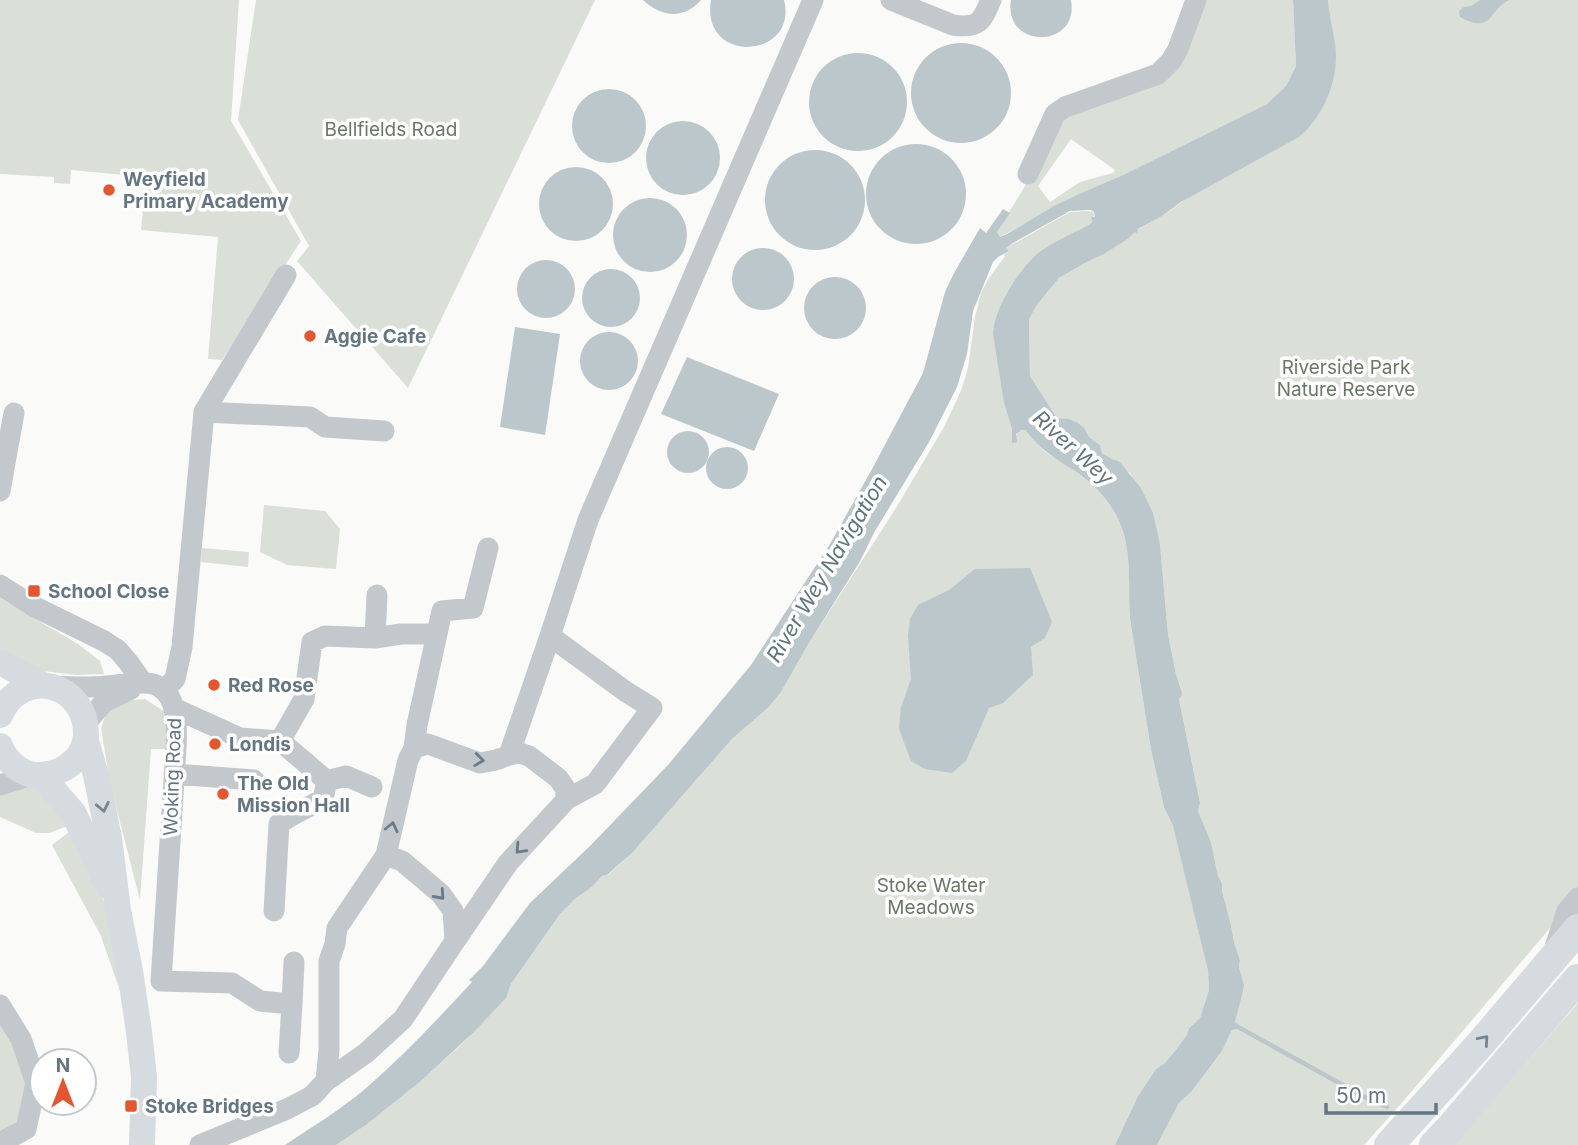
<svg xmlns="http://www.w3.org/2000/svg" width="1578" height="1145" font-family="Inter,sans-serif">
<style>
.green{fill:#dadfd7;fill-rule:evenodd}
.water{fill:#bbc7cb}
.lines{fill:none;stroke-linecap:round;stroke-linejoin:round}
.stream{stroke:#bbc7cb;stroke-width:4.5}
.minor{stroke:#c3c8cc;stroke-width:21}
.major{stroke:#d6dbdf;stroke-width:26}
.highway{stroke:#d6dbdf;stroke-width:30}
.oneway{stroke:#6a7a87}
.oneway2{stroke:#768591}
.poi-dot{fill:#e4572e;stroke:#fff;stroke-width:2.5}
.labels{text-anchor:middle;stroke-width:7;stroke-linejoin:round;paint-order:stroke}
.park-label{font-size:19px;fill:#687a64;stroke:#fff}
.poi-label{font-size:19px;font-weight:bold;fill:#657683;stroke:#fff;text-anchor:start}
.street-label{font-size:19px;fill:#657683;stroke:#fff}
.water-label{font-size:21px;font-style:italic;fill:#60757c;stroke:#fff}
</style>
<rect width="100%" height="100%" fill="#fafaf8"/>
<path class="green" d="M0,0H239L231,121L301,241L222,360L208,359L218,237L141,230L146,177L71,170L70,184L54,183V177L0,174Z
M256,0H595L408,388L297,261L309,246L238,120Z
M1201,0H1293L1296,66L1286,86L1267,104L1123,175L1088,190L1000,237L997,232L1031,176L1058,120L1163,75ZM1071,139L1115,170L1113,173L1080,182L1050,202L1038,186Z
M1328,0H1578V895L1400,1105L1364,1145H1157L1179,1103L1192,1091L1222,1051L1232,1030L1244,1028L1235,1022L1243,992L1244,985L1239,967L1240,960L1234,942L1231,925L1222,891V884L1218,876L1211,842L1198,811L1200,803L1179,699L1182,693L1176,674L1168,634L1160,544L1131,474L1125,469L1119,461L1112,459L1102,453L1100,445L1089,437L1085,429L1069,419L1057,418L1030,376L1029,320L1036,306L1059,278L1085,263L1104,254L1128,239L1137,230L1162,216L1326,101L1334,72Z
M1089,211L1093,212L1095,218L1090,224L1045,249L1004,403L1012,429V443C1015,437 1017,430 1025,430C1032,438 1039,447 1047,453C1057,461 1069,466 1079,474C1103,492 1121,514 1126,544C1131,569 1128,594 1130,619L1151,750L1164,807L1173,826L1185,873L1208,971L1209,990L1200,1018L1189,1028L1188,1035L1175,1051L1165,1063L1156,1069L1138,1096L1115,1145H336L366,1125L421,1081L464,1042L506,998L511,984L560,914L575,899L592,887L602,876L608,875L633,852L732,739L769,707L781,692L809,643L896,508L944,427L961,391L968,368L975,317L981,293L989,278L1005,256L1004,254L1009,251L1006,248L1070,212Z
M264,505L325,511L340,529L336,569L287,565L260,552Z
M202,548L249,552L248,567L201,562Z
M0,598L78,644L100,661L104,674L76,675L43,671L0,652Z
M145,699L165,712L168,749H151L140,900L110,783L101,728L106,714L119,701Z
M31,785L45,792L72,824L50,833H36L0,817V791Z
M69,832L100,889L120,955L128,1014L101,936L52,845Z
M1578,1003V1145H1454Z
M0,1011L32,1082L22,1118L14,1127L0,1134Z"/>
<path class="water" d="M643,0H701C684,20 661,17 643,0Z
M711,0H784C799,59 700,66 711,0Z
M1011,0H1071C1080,49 1003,50 1011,0Z
M1293,0H1328C1329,15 1333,29 1335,43C1340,77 1325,115 1299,137L1181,202L1162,216L1138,229L1137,233L1135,232L1128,239L1104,254L1085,263L1059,278L1036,306L1029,320L1030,376L1057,418L1069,419L1078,423L1085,429L1089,437L1100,445L1102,453L1112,459L1119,461L1141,488L1153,513L1160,544L1168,634L1176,674L1182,693V695L1179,699L1200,803L1198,811L1211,842L1218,876L1222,884V891L1231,925L1234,942L1240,960L1239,967L1244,985L1243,992L1235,1022L1244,1028L1243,1031L1238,1029L1232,1030L1222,1051L1192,1091L1179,1103L1157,1145H1115L1138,1096L1156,1069L1165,1063L1175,1051L1187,1035L1189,1028L1200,1018L1209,990L1208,971L1173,826L1164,807L1151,750L1130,619C1128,594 1131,569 1126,544C1121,513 1100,488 1075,471C1066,465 1056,460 1048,453C1039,447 1032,438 1025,430H1022L1016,434L1017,442L1012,443V429L1004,403L993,334C994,309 1018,271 1037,254C1053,241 1073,234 1090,224L1093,221L1091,220L1092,217H1095L1094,212L1091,210L1070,211L1013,243L1006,248L1009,251L998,257L993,262L973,311L967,354L957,387L929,442L875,531L859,563L809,643L781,692L769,707L732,739L633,852L607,875L602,876L592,887L575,899L560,914L511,984L506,998L474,1032L421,1081L366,1125L336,1145H285C312,1127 340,1110 365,1089C403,1056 438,1019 472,982L469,980L483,966L530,903L591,845L668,765L751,665L830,544L871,471L923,373L945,292L954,273L980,228L986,233L1003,209L1010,213L997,232L1000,237L1007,234L1054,206L1088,190L1123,175L1267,104L1286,86L1296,66Z
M1480,0H1509C1488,10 1493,35 1460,17L1459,11L1464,7L1471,6Z
M911 93a50 50 0 1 1 100 0a50 50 0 1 1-100 0Z
M809 102a49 49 0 1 1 98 0a49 49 0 1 1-98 0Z
M572 126a37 37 0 1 1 74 0a37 37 0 1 1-74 0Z
M646 158a37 37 0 1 1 74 0a37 37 0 1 1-74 0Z
M866 194a50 50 0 1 1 100 0a50 50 0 1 1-100 0Z
M765 200a50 50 0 1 1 100 0a50 50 0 1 1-100 0Z
M539 204a37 37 0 1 1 74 0a37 37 0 1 1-74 0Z
M613 235a37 37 0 1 1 74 0a37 37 0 1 1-74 0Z
M732 279a31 31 0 1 1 62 0a31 31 0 1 1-62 0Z
M517 289a29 29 0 1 1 58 0a29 29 0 1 1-58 0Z
M582 298a29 29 0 1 1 58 0a29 29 0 1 1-58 0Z
M804 308a31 31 0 1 1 62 0a31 31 0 1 1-62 0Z
M515,327L560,334L545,435L500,427Z
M580 361a29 29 0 1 1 58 0a29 29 0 1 1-58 0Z
M687,357L779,394L754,451L661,414Z
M667 452a21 21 0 1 1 42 0a21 21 0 1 1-42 0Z
M706 468a21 21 0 1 1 42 0a21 21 0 1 1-42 0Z
M1030,568L1052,622L1045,638L1031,647L1033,675L1003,703L989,708L966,761L952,773L925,769L911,761L899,729L901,707L911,679L908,636L910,619L918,605L949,590L975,569Z"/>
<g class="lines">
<path class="stream" d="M1240,1028L1370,1100L1387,1107"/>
<path class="minor" d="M891,0L953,25C979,29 982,21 991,0
M1028,174L1055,114L1065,107L1158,74L1171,61L1178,49L1196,0
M204,412L310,417L325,427L384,431
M0,491L14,413
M0,585L33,606L104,641L118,650L129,663L143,683
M375,638L401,634H437
M51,686C70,687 88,688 106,686C119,685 144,680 156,685C179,695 177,728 176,749L161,981L232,983L260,1001L292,1004L294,962
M164,690L175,679L182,647L204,412L286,275
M174,708L240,738L280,741L304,699L312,642L325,636L375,638L377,595
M86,723L104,702L131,689
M414,748L428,744L480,763L496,760L509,755L520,753L529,756L558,778L565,788L567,799
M509,755L550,636L588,520L813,0
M174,774L254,780
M327,781L346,776L372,787
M0,785L32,775
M274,911L279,824C293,813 308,808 323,799L327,781L280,741
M455,941L508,863L567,799L595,784L652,708L625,691L550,636
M1554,950L1567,911L1578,898
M0,1005L21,1039L36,1083L26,1129L0,1143
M289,1053L292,1004
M326,1081L366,1053L403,1019L455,941L453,911L441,894L402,861L386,855
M200,1145L287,1109L312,1096L326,1081L329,1050V961L335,944L337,928L386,855L408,760L414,748L417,725L442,611L473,608L488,548"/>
<path class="major" d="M0,662L41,684
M0,715C22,665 88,683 86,736C85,744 81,754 75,760C65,770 51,776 36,775C20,774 6,761 0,746
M86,741L96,775L109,838L118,910L130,971L139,1032L144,1077L142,1145
M41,775L74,814L108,886"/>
<path class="highway" d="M1389,1145L1482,1042L1578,929
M1434,1145L1452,1126L1578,979"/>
</g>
<defs><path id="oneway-chevron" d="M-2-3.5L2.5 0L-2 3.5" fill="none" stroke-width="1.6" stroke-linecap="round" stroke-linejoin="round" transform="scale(1.75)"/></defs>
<g class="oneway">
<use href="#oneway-chevron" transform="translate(479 760) rotate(7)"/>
<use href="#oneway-chevron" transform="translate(392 827) rotate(-77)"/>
<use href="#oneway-chevron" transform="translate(520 849) rotate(133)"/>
<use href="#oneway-chevron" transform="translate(440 895) rotate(48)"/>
</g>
<g class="oneway2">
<use href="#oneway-chevron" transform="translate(103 807) rotate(78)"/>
<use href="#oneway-chevron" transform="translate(1484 1040) rotate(-49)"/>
</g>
<g class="poi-dot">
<circle cx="109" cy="190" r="7"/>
<circle cx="310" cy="336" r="7"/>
<rect x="27" y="584" width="14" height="14" rx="3.5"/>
<circle cx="214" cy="685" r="7"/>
<circle cx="215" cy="744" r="7"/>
<circle cx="223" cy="794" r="7"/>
<rect x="124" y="1099" width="14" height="14" rx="3.5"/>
</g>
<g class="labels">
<g class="park-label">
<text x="391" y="136">Bellfields Road</text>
<text x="1346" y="374">Riverside Park<tspan x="1346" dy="22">Nature Reserve</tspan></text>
<text x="931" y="892">Stoke Water<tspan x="931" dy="22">Meadows</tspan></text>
</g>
<g class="poi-label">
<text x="123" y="186">Weyfield<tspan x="123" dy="22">Primary Academy</tspan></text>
<text x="324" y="343">Aggie Cafe</text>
<text x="48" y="598">School Close</text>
<text x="228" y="692">Red Rose</text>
<text x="229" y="751">Londis</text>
<text x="237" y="790">The Old<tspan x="237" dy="22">Mission Hall</tspan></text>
<text x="145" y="1113">Stoke Bridges</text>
</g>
<g class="street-label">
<text transform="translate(172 777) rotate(-88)" y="7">Woking Road</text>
</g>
<g class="water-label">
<text transform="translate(1073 448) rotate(42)" y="7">River Wey</text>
<text transform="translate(827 569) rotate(-59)" y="7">River Wey Navigation</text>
</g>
</g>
<g transform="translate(63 1082)"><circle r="33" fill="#ffffff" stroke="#c1c8cd" stroke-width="2"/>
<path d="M0-5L12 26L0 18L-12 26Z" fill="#e4572e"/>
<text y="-10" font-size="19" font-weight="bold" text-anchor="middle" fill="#657683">N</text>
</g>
<path d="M1326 1103v10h110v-10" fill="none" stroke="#657683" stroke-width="3.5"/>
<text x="1336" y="1103" font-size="21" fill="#657683" stroke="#ffffff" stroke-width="5" paint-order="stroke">50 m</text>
</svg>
